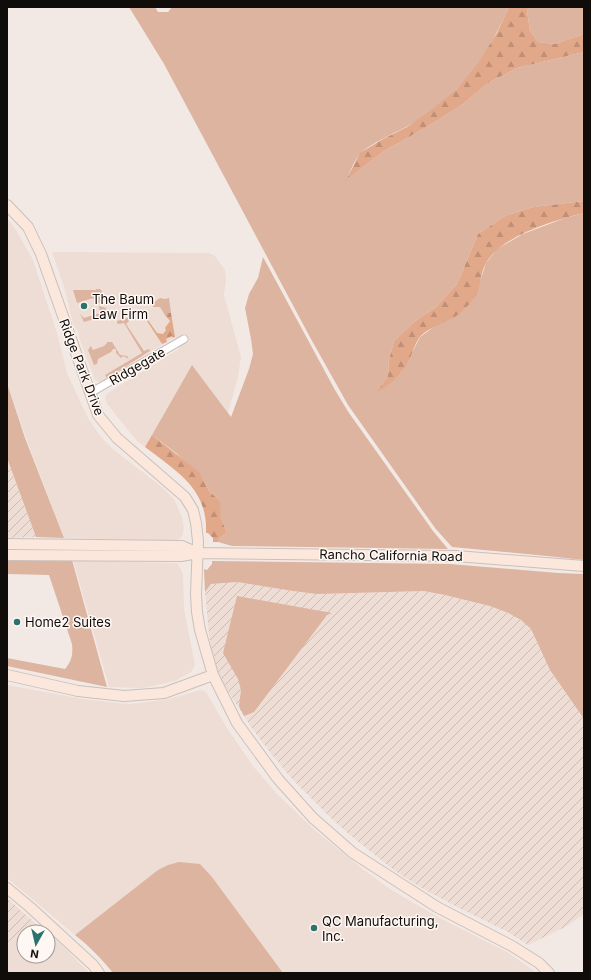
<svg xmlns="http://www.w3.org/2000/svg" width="591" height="980" font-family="Inter,sans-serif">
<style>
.built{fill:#eeddd4}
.industrial{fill:url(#industrial-furrows)}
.green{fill:#dcb4a0}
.forest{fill:url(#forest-firs)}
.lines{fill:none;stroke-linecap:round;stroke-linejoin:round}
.street-casing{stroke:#cac0bb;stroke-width:9}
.secondary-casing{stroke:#cac0bb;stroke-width:12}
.street{stroke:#fff;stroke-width:7}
.secondary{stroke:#fce7dc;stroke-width:10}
.poi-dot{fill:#2a736d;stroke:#fff7f3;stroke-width:1.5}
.labels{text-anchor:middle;stroke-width:3;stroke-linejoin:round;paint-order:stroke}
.poi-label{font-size:13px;fill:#0f0c0a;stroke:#fff7f3;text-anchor:start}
.street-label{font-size:13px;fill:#0f0c0a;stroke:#fff7f3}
</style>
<defs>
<pattern id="industrial-furrows" width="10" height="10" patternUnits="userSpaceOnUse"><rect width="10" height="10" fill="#eeddd4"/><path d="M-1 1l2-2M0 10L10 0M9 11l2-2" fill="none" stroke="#cbbcb5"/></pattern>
<pattern id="forest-firs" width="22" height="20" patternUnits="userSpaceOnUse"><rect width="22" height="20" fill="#e1a88a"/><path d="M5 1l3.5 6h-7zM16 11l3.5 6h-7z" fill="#c08f76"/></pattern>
</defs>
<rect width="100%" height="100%" fill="#f3e9e4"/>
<path class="built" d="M7,218L16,230L33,260L57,333L67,373L88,418L101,437L114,450L162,487L174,499L182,517L184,528L182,536L179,539L174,541L64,538L26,438L7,382Z
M52,252L209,253L215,256L225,270L226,279L224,295L241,357L238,377L228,413L192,365L145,447L137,441L107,404L105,397L109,392L179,349L175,337L101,382L96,381L94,378L79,337V334L73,323L64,287Z
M73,560L172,563H177L179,566L183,574L184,609L195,665L191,672L175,681L143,688L109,687Z
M7,685L83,699L117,703L131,704L169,699L197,691L202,690L206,692L227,728L253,766L277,794L317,832L365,871L390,889L436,916L507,952L537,973H283L212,877L168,865L158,871L75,935L7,878Z
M35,923L46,932H24V956H48V933L65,948L89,973H7V943Z"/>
<path class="industrial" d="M7,459L36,537L7,538Z
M237,582L293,591L317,594L424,591L445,595L490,606L508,613L521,620L531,629L550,670L584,719V914L567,926L528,945L508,932L459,908L420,887L395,871L356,840L335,822L293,780L272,755L251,727L221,680L213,658L209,635L205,592L211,584Z
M7,898L35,923L7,943Z"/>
<path class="green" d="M129,7H155L158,12H168L172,7H509C496,36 480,66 457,89C445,102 421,119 406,127C393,134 371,143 361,153C356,157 349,173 347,179L384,151L432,124L463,104L488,83L517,68L584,52V201L533,207L505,216L478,234L457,284L436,307L414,322L394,341L389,360L388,376L378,391L401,372L409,359L420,337L475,297L486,263L497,249L523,234L565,218L584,213V560L547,556L452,547L435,528L348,405L311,339L164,64Z
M529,7H584V34L555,44L538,42L530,31L527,11Z
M263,257L335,390L349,413L433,531L448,549L232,546L218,542V539L227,533L221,518L218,499L209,491L203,479L176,453L152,435L192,365L231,417L249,369L253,354L251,339L245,308L249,294L258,278Z
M96,289H100L102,291L103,302L101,303L96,302L93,298L77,303L73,290H96Z
M160,298L165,299L169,298L171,313L165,315L160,307H153L152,303H153Z
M99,306L106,308L107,315L84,322L80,314L84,318L100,313Z
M128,318L130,320L126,324L144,351L149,349L150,351L107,378L105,375L142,353L124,323L119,324L117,323V321Z
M107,342H112L120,355L127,356L129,359L123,356L121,358L116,353V349H113L111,352L98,359L97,364L94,365L88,350L91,346L93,350L104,346L107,343Z
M7,383L25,438L64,538L36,537L7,458Z
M7,560H72L107,687L7,666V658L65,669C72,661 73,654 72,644L49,575L7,574Z
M212,561L450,564L558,573L584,574V719L550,670L531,629L521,620L508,613L490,606L445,595L424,591L317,594L293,591L237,582L211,584L205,592L204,569L207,570L212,564Z
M237,596L332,613L327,615L254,712L244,716L239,706L241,690L238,679L223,653Z
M179,862L200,864L212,877L283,973H113C102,959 89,946 75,935L158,870L168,865Z"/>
<path class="forest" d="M509,7H529L527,11L530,31L538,42L555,44L584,34V52L517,68L488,83L463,104L432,124L384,151L346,180L360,153L383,139L407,127L431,110L457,89L478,63L497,33Z
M584,201V213C555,220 501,236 486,263C480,273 481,288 475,297C471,303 465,308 460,313C450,322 427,327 419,338C415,344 413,351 410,358C401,375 393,383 377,392L388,376L389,360L394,341L414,322L436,307L457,284L478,234L505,216L533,207Z
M168,313H171L175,337L173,338L172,336L166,339L167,342L162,344L147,321L148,320L157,333L163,334L166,330L165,328L170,321L165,315Z
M152,435L199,472L203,479L209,491L218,499L220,503L221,518L227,533L218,539V542H213V538L208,533H206C208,488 176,471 145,447Z"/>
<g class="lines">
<g class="street-casing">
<path id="street" d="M90,393L184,339"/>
</g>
<g class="secondary-casing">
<path id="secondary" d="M7,205L28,227L41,254L98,415L117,438L185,497L193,510L196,523L198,541L196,594L197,612L200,630L213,675L237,723L278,779L313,818L353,853L437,907L512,946L539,963L549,973
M7,544L182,546L198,553
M7,555L181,556L198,553L456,556L584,566
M7,675L78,691L124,696L164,693L213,675
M7,888L31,908L93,965L99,973"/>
</g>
<use href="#street" class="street"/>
<use href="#secondary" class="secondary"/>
</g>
<g class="poi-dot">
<circle cx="84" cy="306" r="4"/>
<circle cx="17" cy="622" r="4"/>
<circle cx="314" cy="928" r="4"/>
</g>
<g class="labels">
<g class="poi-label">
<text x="92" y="304">The Baum<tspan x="92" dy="15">Law Firm</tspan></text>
<text x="25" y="627">Home2 Suites</text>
<text x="322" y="926">QC Manufacturing,<tspan x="322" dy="15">Inc.</tspan></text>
</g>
<g class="street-label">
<text transform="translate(137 366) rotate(-30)" y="5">Ridgegate</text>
<text transform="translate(82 367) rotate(69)" y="5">Ridge Park Drive</text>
<text transform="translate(391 555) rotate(1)" y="5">Rancho California Road</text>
</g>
</g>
<rect width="591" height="980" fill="none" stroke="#0f0c0a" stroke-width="16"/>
<g transform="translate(36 944) rotate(188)"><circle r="19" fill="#fff7f3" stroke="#9f9996"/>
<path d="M0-3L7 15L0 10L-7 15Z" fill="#2a736d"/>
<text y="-6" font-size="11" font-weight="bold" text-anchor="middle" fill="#0f0c0a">N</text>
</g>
</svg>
